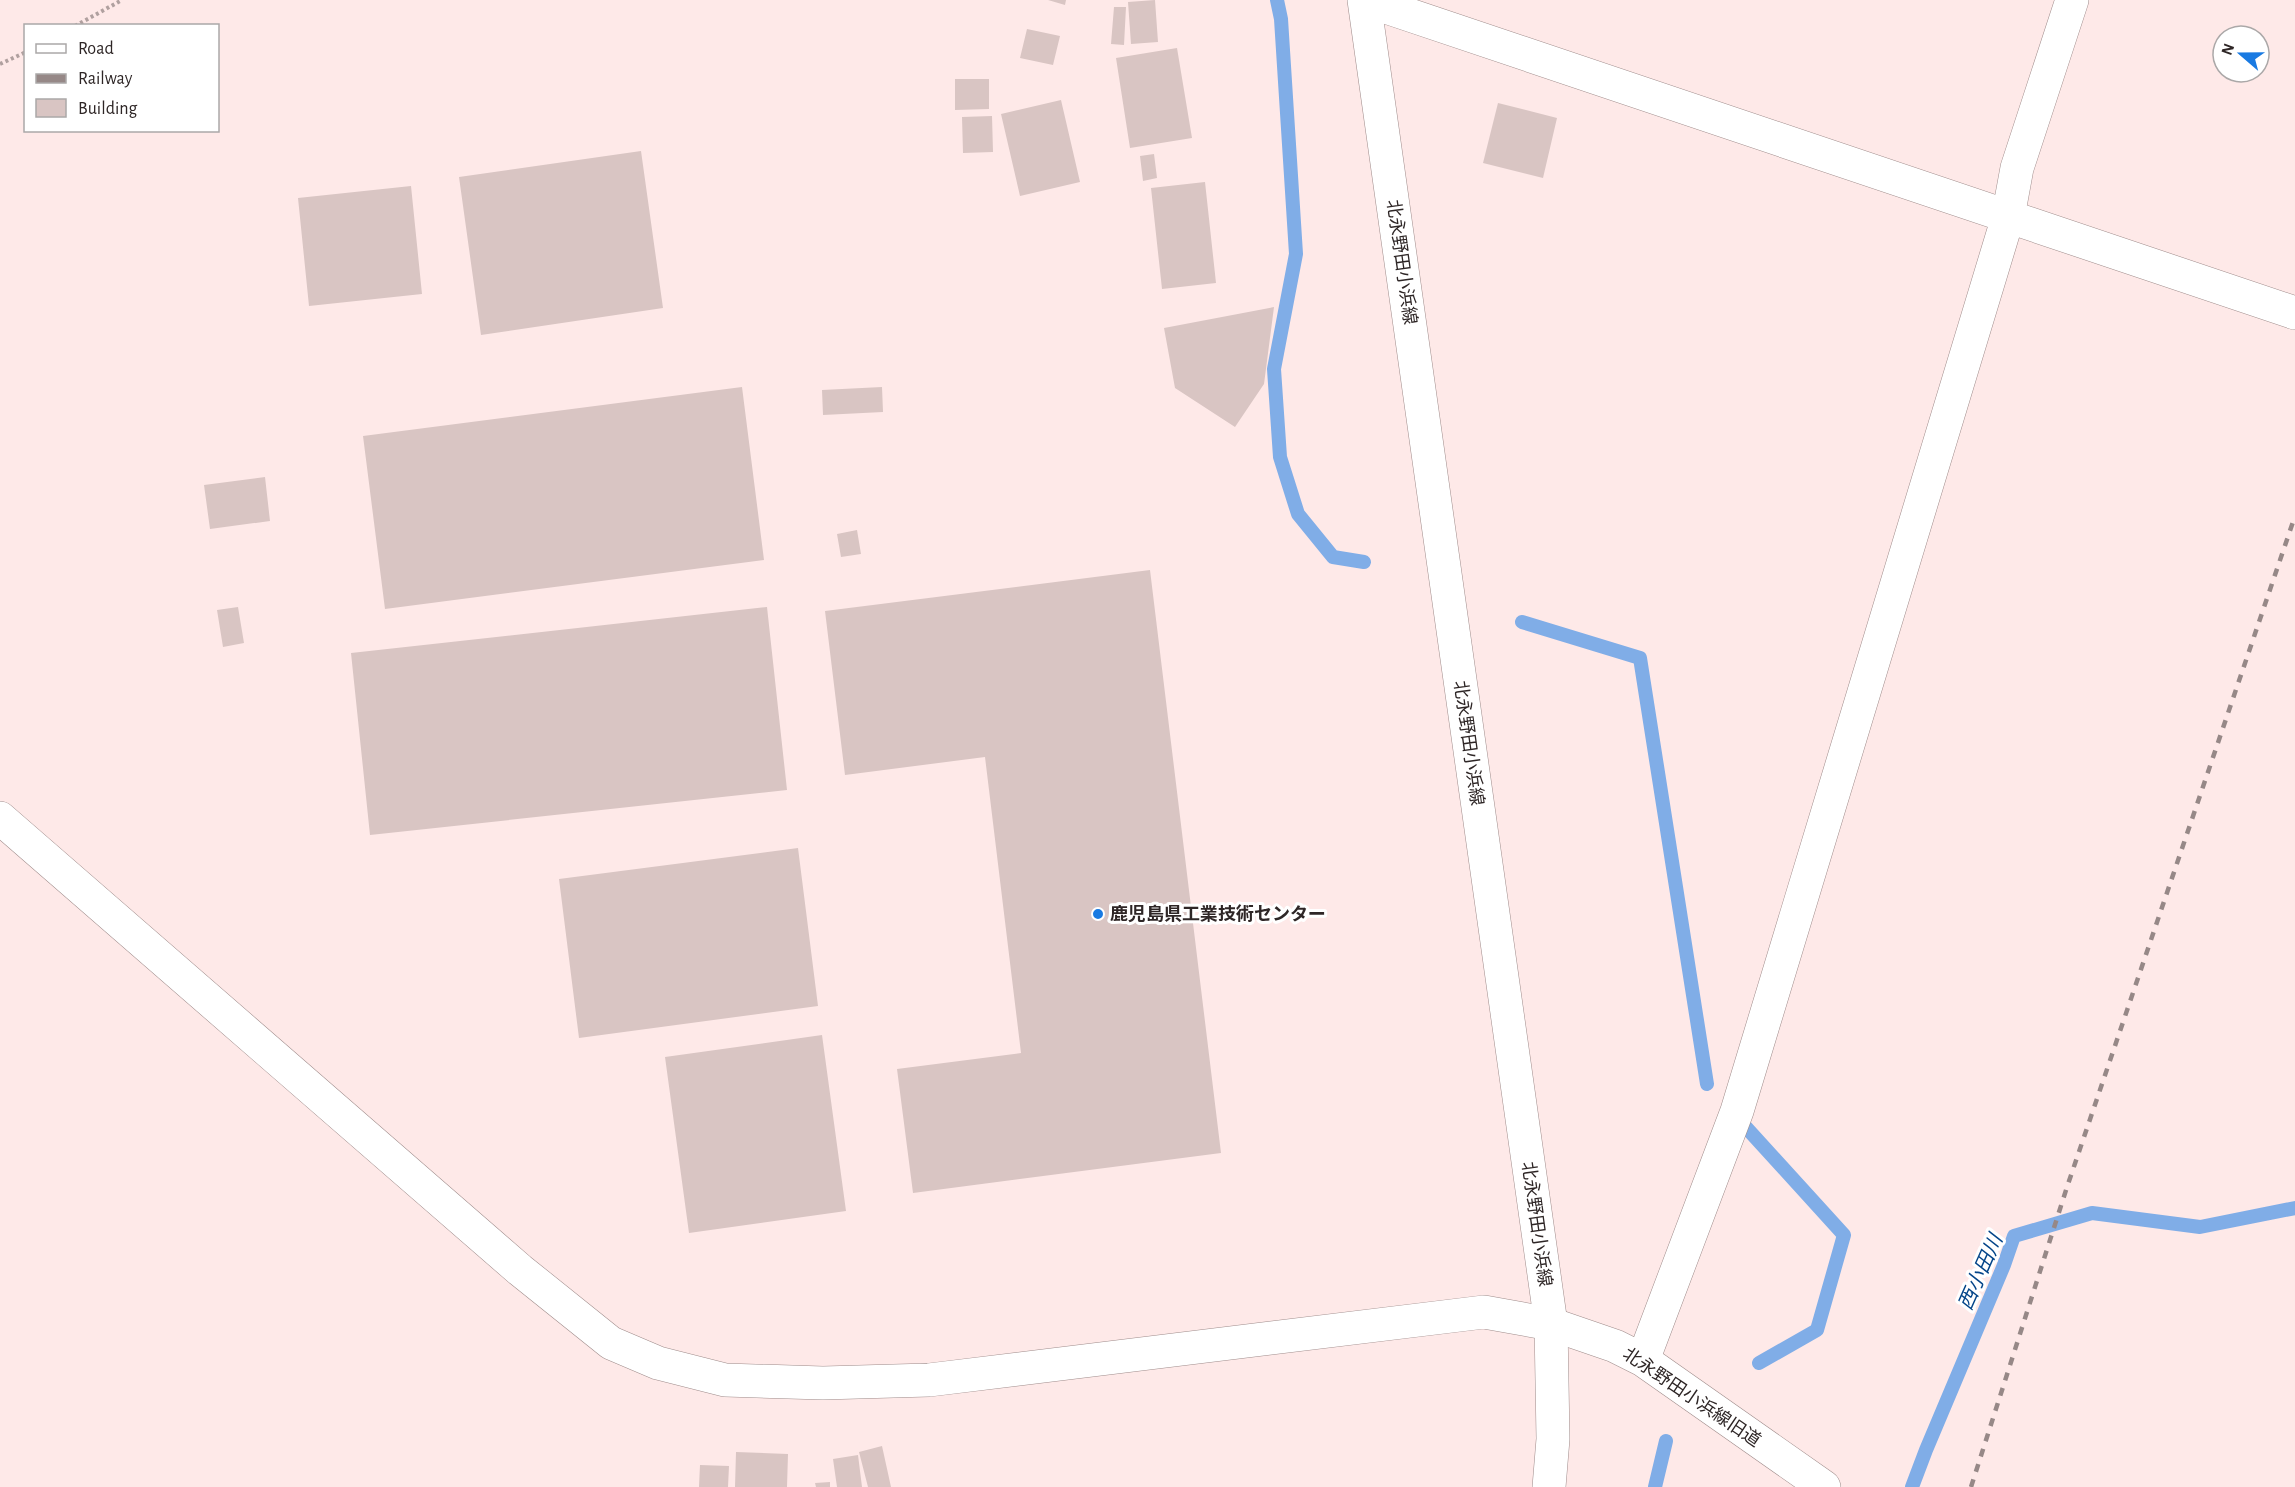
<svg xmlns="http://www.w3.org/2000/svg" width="2295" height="1487" font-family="'Alegreya Sans','Noto Sans JP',sans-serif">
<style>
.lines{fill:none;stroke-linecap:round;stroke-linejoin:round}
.stream{stroke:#80ade7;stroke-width:14}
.building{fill:#d9c5c3}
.minor-casing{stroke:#9f8c8b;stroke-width:34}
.tertiary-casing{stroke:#9f8c8b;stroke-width:34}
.secondary-casing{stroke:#9f8c8b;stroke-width:34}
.path{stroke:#b0a09f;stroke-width:4;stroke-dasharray:3 3;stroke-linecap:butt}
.minor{stroke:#fff;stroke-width:33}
.tertiary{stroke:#fff;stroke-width:33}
.secondary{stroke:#fff;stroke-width:33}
.rail{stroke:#968887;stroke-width:4.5;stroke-dasharray:8 8;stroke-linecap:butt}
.poi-dot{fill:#197ae2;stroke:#fff;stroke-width:2}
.labels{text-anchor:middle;stroke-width:6;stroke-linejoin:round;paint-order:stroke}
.street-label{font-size:18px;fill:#2e2626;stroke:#fff}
.poi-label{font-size:18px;font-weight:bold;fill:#2e2626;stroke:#fff;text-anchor:start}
.water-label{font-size:20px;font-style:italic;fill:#044589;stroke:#fff}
</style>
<rect width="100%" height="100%" fill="#fee9e8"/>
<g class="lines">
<path class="stream" d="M1277,0L1281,19L1296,254L1274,369L1280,457L1298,514L1333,557L1364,562
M1522,622L1640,658L1707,1084
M1743,1124L1844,1235L1817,1330L1759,1363
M1655,1487L1666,1441
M1912,1487L1926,1450L2004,1265L2014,1236L2092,1213L2200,1227L2295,1208"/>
</g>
<path class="building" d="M1048,0H1066L1065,5Z
M1155,0L1158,42L1131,44L1128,2Z
M1114,7H1126L1124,45L1111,44Z
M1027,29L1060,36L1053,65L1020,58Z
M1177,48L1192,138L1130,148L1116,58Z
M955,79H989V109L955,110Z
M1061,100L1080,182L1020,196L1001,114Z
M1498,103L1557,118L1543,178L1483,163Z
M992,116L993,152L963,153L962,117Z
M641,151L663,308L481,335L459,177Z
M1154,154L1157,178L1143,181L1140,156Z
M1205,182L1216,283L1162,289L1151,188Z
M411,186L422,294L309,306L298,198Z
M1274,307L1264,384L1235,427L1175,388L1164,328Z
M742,387L764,560L385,609L363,436Z
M882,387L883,412L823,415L822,390Z
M265,477L270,521L210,529L204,485Z
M857,530L861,554L841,557L837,534Z
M1150,570L1221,1153L913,1193L897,1069L1021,1053L985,757L845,775L825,611Z
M238,607L244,643L223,647L217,610Z
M767,607L787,790L370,835L351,653Z
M798,848L818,1006L579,1038L559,879Z
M822,1035L846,1211L689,1233L665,1057Z
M882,1446L891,1487H868L859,1452Z
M736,1452L788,1454L787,1487H735Z
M858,1455L862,1487H837L833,1459Z
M700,1465L729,1466L728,1487H699Z
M830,1482V1487H816L815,1483Z"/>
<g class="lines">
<g class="minor-casing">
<path id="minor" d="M1365,0L2295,313
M1551,1324L1615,1346L1643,1360L1824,1487
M1643,1360L1737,1111L2008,217L2017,168L2072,0"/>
</g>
<g class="tertiary-casing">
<path id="tertiary" d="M0,818L520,1270L611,1343L658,1363L725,1380L823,1383L929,1380L1484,1312L1551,1324"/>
</g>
<g class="secondary-casing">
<path id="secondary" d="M1364,0L1551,1324L1553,1439L1549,1487"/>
</g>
<path class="path" d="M75,26L122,0
M0,64L26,52"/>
<use href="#minor" class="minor"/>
<use href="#tertiary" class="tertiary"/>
<use href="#secondary" class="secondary"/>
<path class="rail" d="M1971,1487L2067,1187L2295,516"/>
</g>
<circle class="poi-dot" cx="1098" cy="914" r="6"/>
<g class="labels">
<g class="street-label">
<text transform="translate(1402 262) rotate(82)" y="6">北永野田小浜線</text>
<text transform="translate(1469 743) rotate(82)" y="6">北永野田小浜線</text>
<text transform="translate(1537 1224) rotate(82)" y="6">北永野田小浜線</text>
<text transform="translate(1692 1397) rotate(34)" y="6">北永野田小浜線旧道</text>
</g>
<g class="poi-label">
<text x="1110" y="920">鹿児島県工業技術センター</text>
</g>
<g class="water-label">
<text transform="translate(1980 1272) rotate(-66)" y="7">西小田川</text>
</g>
</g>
<rect x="24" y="24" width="195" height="108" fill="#ffffff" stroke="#aba8a8" stroke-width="1.5"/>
<rect x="36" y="44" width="30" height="9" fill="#ffffff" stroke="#aba8a8" stroke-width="1.5"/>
<text x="78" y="54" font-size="18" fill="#2e2626">Road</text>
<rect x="36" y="74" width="30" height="9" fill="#968887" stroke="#aba8a8" stroke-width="1.5"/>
<text x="78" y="84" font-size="18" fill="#2e2626">Railway</text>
<rect x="36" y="99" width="30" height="18" fill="#d9c5c3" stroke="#aba8a8" stroke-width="1.5"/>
<text x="78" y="114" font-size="18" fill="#2e2626">Building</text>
<g transform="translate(2241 54) rotate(290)"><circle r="28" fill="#ffffff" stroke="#aba8a8" stroke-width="1.5"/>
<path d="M0-4.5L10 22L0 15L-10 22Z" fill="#197ae2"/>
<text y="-9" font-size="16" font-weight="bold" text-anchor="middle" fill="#2e2626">N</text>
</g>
</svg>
